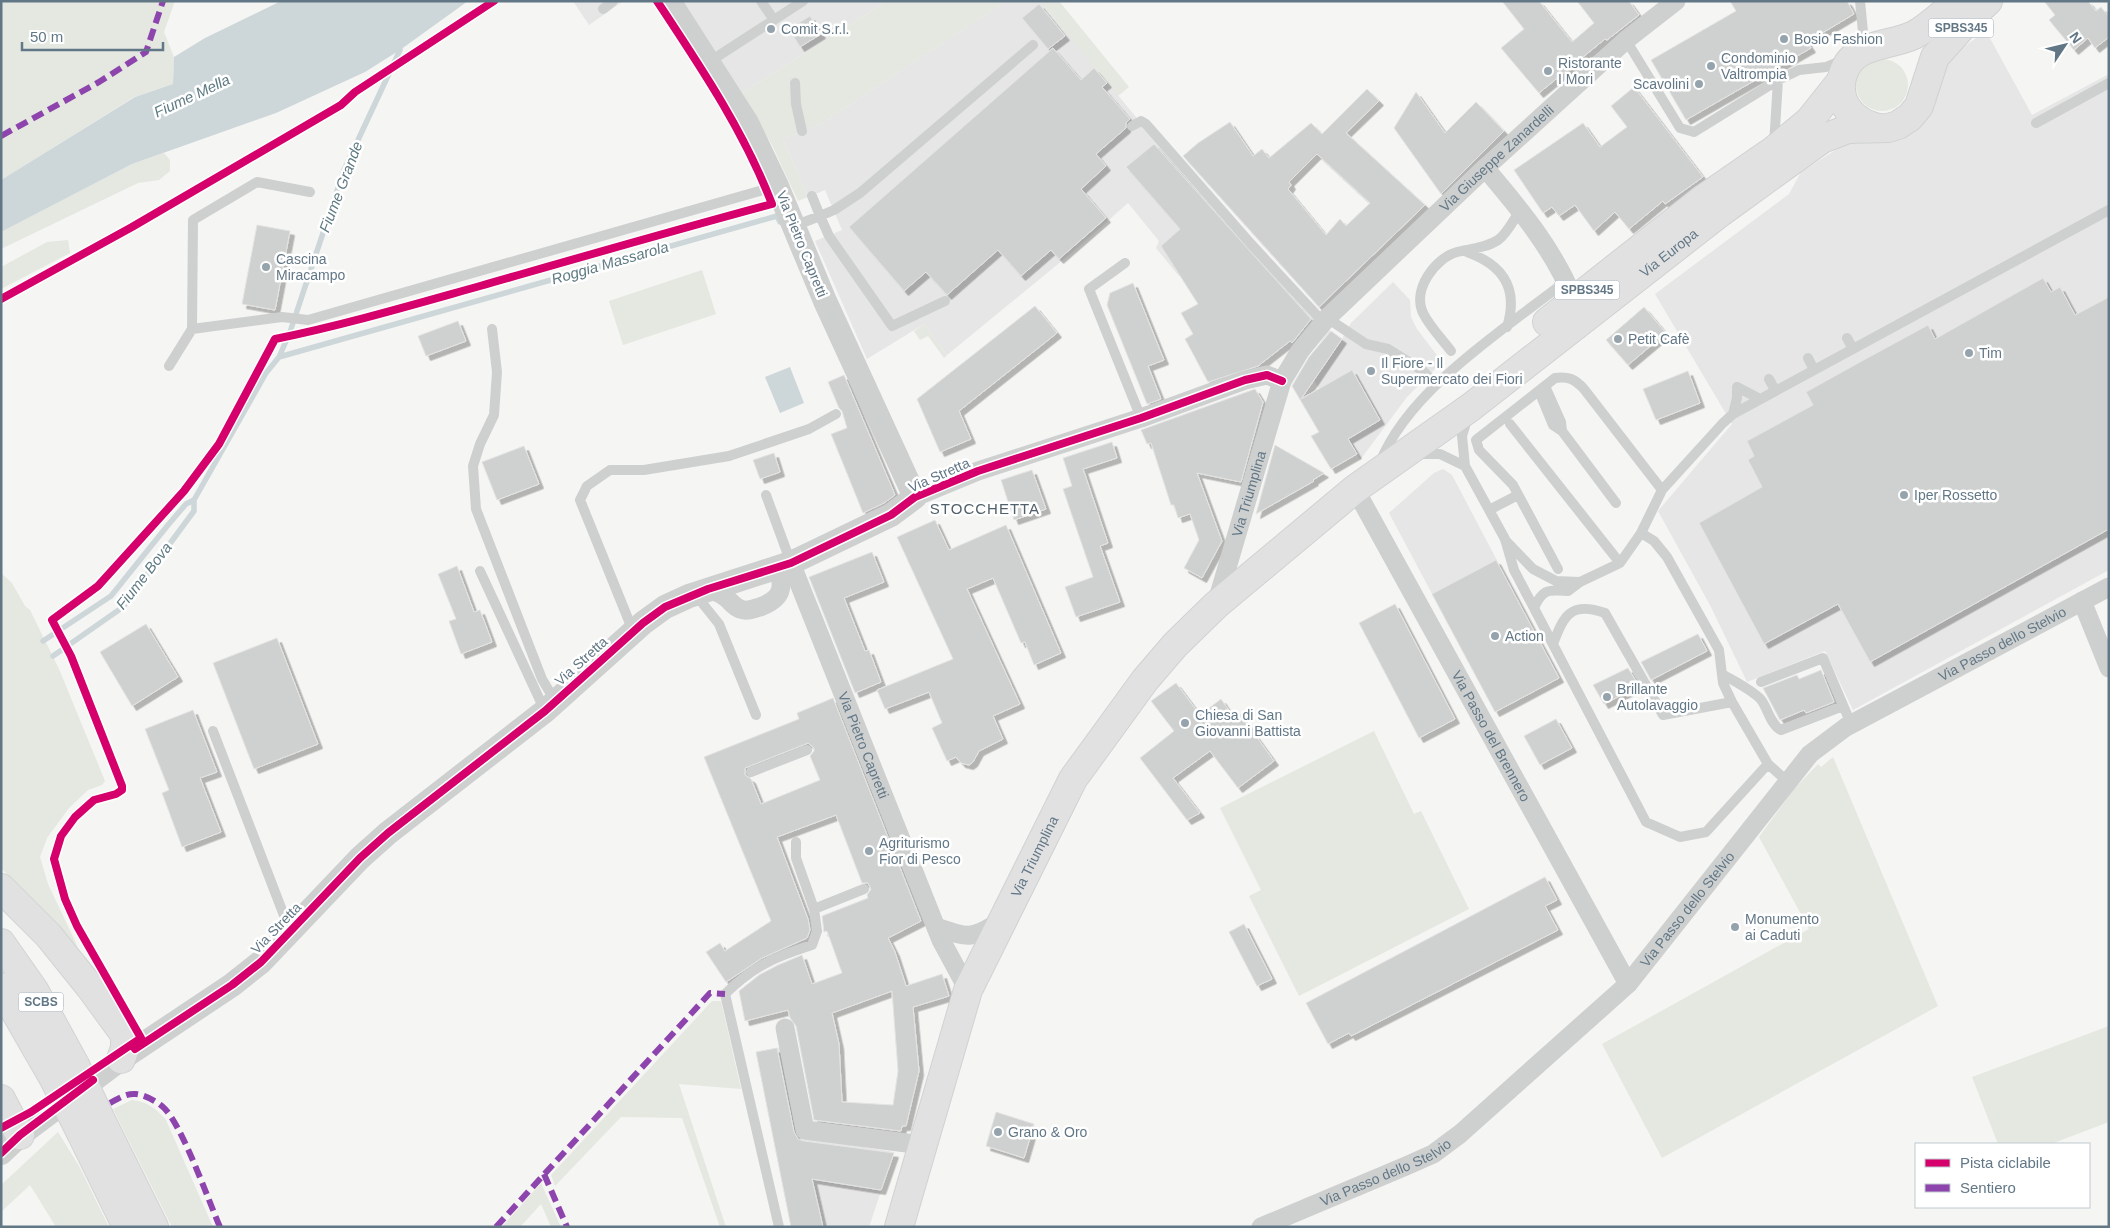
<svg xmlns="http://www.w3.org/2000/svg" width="2110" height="1228" font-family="Helvetica,sans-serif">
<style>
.built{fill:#e5e6e5}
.green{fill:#e4e8e1}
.water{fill:#cdd6d8}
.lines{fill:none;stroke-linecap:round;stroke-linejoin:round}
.stream{stroke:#cdd6d8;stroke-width:5.5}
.building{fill:#cfd1d1;stroke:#e4e4e3;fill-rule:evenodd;filter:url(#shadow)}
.primary-casing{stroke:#d0d2d2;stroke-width:30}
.trunk-casing{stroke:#d2d3d3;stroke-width:30}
.service{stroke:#ced0d0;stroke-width:10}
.minor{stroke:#ced0d0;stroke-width:19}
.tertiary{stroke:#ced0d0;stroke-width:24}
.primary{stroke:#e1e1e2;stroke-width:28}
.trunk{stroke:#e1e1e2;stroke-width:28}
.trunk-bridge-casing{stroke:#d2d3d3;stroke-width:30;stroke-linecap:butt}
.trunk-bridge{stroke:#e1e1e2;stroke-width:28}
.quiet{stroke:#8e44ad;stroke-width:6;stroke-dasharray:12 6;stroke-linecap:butt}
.cycleway-casing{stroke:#fff;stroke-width:11}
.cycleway{stroke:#d6006c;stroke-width:8}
.poi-dot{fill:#95a3ac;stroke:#fff;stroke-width:2}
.labels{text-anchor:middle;stroke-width:5;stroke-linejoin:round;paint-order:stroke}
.shield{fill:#fff;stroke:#91a0aa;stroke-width:1}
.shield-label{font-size:12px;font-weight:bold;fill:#627786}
.poi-label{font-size:14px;fill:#627786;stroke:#fff;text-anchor:start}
.street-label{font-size:14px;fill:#627786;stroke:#fff}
.water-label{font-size:15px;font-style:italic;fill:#5e7a83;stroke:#fff}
.neighbourhood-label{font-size:15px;letter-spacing:1px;fill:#51606a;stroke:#fff}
</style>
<defs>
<filter id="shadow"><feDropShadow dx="4.5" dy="4.5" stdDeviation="0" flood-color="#0004"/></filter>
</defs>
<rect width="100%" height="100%" fill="#f5f5f3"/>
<path class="built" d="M573,1H622V2L589,25Z
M681,1H887L741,94Z
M1006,1H1040L1231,232L1179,276L1156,248L1159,241L1128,203L1069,255L947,355L924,324L867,359L815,241L842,230L825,190L808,197L783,139L822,123Z
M1986,31L2032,115L2109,74V570L1853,710L1825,651L1747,682L1711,607L1658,511L1732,424L1655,294L1789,194L1801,172L1856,137L1888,132L1941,63Z
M1393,282L1410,300L1411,317L1417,329L1442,362L1407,397L1360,460L1305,365L1329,330L1342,339L1351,323Z
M1443,469L1452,475L1559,678L1495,712L1389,513L1434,473Z
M782,1047L802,1137L894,1152L869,1227H791L756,1052Z"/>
<path class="green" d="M1,1H175L164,32L174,57L173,84L134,97L1,180Z
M887,1H1006L822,123L783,139L808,197L798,201L772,145L741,94Z
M1040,1H1059L1129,87L1118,96Z
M1856 85a26 26 0 1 1 52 0a26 26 0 1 1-52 0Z
M164,153L170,160V171L159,180L138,183L1,249V232L132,164Z
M68,240L70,253L1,289V267L47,242Z
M702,270L716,314L623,345L609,301Z
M924,324L947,355L944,358L928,336L920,340L914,331Z
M2,574L12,583L25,606L30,610L59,669L105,781L102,785L88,790L69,808L47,838L40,857L48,884L76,943L79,953L54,923L1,868Z
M1374,731L1414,814L1421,811L1469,909L1299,996L1249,896L1261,890L1220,808Z
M1833,757L1938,1006L1662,1158L1602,1044L1809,929L1759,837L1794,789L1818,764L1821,767Z
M712,1001H721L741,1089L679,1084L726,1227H720L682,1118L621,1117L555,1186L551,1175Z
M2109,1026V1122L2051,1144H1998L1972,1077Z
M132,1100C146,1101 157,1109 166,1120L213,1227H172L113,1109Z
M58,1132L79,1166L109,1227H56L30,1185L1,1212V1185Z
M541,1183L561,1227H551L541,1204L520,1227H502Z"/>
<path class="water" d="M281,1H468L400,50L365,72L276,113L132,164L1,232V180L135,97L173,84L174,57L205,38Z
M790,367L804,403L780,413L765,377Z"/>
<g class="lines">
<path class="stream" d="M279,357L777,216L780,222
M194,500L266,373L279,357L290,332L344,170L400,50L399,42
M43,641L111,596L168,525L186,504L194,500
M53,656L123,607L194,511V500"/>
</g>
<path class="building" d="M1502,1H1539L1572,42L1594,23L1577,1H1629L1639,15L1607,40L1605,39L1539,93L1501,48L1524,29Z
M1730,1H1847L1854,14L1807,42L1811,48L1686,120L1651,60L1736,11Z
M2044,1H2088L2096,11L2101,7L2109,17V37L2095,48L2088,38L2074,50L2049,20L2055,15Z
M1039,4L1065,36L1048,49L1022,18Z
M810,16L821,34L800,47L789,29Z
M1053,48L1081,80L1094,68L1107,83L1102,87L1130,119L1126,123V128L1096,154L1106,166L1081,189L1106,218L1059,259L1051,250L1021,276L998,250L947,295L926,272L904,291L849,227Z
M1634,87L1703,177L1665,204L1663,201L1629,229L1615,212L1594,231L1575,205L1559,216L1552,207L1543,213L1514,170L1583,123L1600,147L1627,127L1611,106Z
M1367,89L1379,101L1346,133L1425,205L1319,307L1183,156L1198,143L1230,122L1253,156L1262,149L1269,158L1311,123L1322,134ZM1317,154L1370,203L1346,226L1340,219L1326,235L1288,189L1291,185L1289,182Z
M1416,92L1445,133L1476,102L1504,131L1441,194L1394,128Z
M1154,144L1311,319L1292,343L1290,341L1258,366L1208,382L1185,339L1193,334L1181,313L1198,304L1161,246L1180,229L1126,167Z
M257,225L290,231L275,310L242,304Z
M2043,278L2051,292L2060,287L2075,315L2109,297V529L1870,662L1838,604L1764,644L1699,523L1762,487L1748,460L1754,456L1747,441L1813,405L1806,392L1860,362L1928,325L1935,339Z
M1133,283L1164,360L1148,366L1161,399L1147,404L1107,305L1110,293Z
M1035,306L1057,333L959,411L971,439L940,452L917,399Z
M1644,307L1666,333L1628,365L1606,340Z
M458,321L466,341L426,356L418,336Z
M1331,331L1342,339L1301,399L1352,370L1380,420L1348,439L1357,454L1331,469L1311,436L1319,432L1292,386L1309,357Z
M1688,371L1700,403L1656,420L1643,389Z
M844,375L895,495L884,503L863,513L831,434L847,428L842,411L839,408L828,382Z
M1255,389L1263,402L1241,482L1197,473L1222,541L1202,578L1184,568L1199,540L1190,514L1178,518L1174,505H1171L1151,443L1147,444L1141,430Z
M1112,442L1117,458L1083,469L1108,543L1100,546L1120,602L1076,617L1065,587L1093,577L1063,489L1072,486L1063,458Z
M1275,445L1324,473L1313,480L1314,481L1256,514Z
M524,446L539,484L497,500L482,462Z
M774,453L780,472L760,479L753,460Z
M1032,470L1046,509L1014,520L1001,480Z
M935,520L949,550L1006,525L1061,653L1034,665L1025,642L1021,643L993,578L967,589L1020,704L993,716L1003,739L979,751L973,762L969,765L961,763L956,757L947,761L932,728L942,723L929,692L885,709L877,690L953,659L897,537Z
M872,552L884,582L844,598L865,651L869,650L881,682L855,693L809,577Z
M1496,560L1559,678L1495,712L1432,594Z
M457,566L474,612L480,610L492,642L461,654L449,621L456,619L438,574Z
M1395,604L1455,719L1419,738L1359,623Z
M146,624L178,677L132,706L100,652Z
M1698,634L1707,651L1651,680L1641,662Z
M277,638L318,744L254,769L213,663Z
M1628,668L1639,686L1604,704L1593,685Z
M1821,670L1834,702L1806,713L1804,710L1780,720L1763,688L1797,675L1799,679Z
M1176,683L1200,715L1221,699L1232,715L1238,711L1274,761L1238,788L1210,751L1173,778L1200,813L1187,820L1140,758L1174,731L1151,701Z
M833,698L921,921L888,938L895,952L906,986L942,974L949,996L913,1007L919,1071L906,1126H902L901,1131L814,1120L796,1026L790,1018L788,1010L745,1021L739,991L759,975L778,965L802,955L812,984L842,973L827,931L824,932L822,916L868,898L867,895L871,889L868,883H862L836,815L777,837L808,919L810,930L807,938L762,958L726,982L706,952L720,943L725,951L771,921L704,757L799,719L797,713ZM808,743L814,748V751L810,756L820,780L761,804L751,779L745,775V768ZM892,991L898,1071L893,1105L842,1102L839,1044L832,1013Z
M193,710L217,772L200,778L221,832L182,847L162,793L169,790L145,729Z
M1556,719L1572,748L1540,765L1524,736Z
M1545,877L1557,900L1545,906L1558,930L1351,1036L1349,1033L1328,1044L1306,1003Z
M1244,924L1272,979L1257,986L1229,932Z
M777,1048L794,1132L798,1139L804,1141L894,1153L881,1190L812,1179L823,1227H791L756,1052Z
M996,1112L1034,1124L1024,1158L986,1146Z"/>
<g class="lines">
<g class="primary-casing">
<g id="primary">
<path d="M1878,128C1862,124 1849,116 1843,100C1840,91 1840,83 1843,74C1853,42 1889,47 1914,35C1929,27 1944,13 1957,1"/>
<path d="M1547,322L1703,199L1774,150L1809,121L1841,81"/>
<path id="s5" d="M899,1227L968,990L1073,779L1145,680L1175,645L1216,605L1355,489L1471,407L1721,212L1822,139L1848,129L1888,128L1898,125L1910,117L1919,106L1935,57L1969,19L1988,1"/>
</g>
</g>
<g class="trunk-casing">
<path id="trunk" d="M1,888L49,936L90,987L125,1035V1048L121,1059
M1,943L34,990L75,1065
M1,987L54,1079
M1,1099L20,1135
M100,1118L154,1227
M81,1133L127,1227"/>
</g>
<path class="service" d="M761,1L774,20
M603,9L613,1
M1626,40L1680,128L1694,132L1778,80
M1856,49L1863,32L1860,1
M709,62L803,1
M795,83L796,104L802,131
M2036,123L2109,83
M1132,126L1141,121L1146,124L1251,244L1323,322
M1774,145L1778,80L1799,70L1826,67L1845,59
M310,192L257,182L193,220L192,329L282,317L308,320L777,186
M794,226L820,216L812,196
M1467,252C1503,265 1519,288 1507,327
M1125,263L1089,289L1141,418
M945,301L892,326L829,236L820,216L834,210L860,193L1033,45
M1327,318L1366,344L1388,349L1423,371L1436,385
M492,329L497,372L494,415L480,444L473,466L476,509L542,679L555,701
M1847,338L1853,349
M1451,351C1442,339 1430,327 1423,313C1412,290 1435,258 1457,252C1470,249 1486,248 1498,240C1507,234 1514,219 1521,209
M1808,358L1814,370
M169,366L192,329
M1769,379L1775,390
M1545,386L1561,422L1562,431
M1737,387L1760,399
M1539,391L1553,425L1562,431L1616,503
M1733,414L1737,398V387
M1468,416L1462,436L1465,466L1505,539L1514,570L1646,822L1680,837L1706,832L1768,764
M1510,424L1620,563
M1416,454H1440L1465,466
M1380,463C1408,390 1506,328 1566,281
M766,495L791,563
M1489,510L1518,495
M1641,533L1654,541L1667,557L1719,650L1723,683L1732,702L1768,764L1789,783
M1505,540L1533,569L1556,581L1580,582
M1558,569L1513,485L1479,450L1476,440L1555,378C1568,376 1575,379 1584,389L1662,490
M480,571L545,711
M695,594L719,624L756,715
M1534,608C1543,588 1549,590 1568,591L1580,582L1620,563L1641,533L1662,490L1723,423L1733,414L2109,210
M633,631L580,500L587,486L610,470H644L729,456L809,429L836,414
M1553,644C1564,615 1571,601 1605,613L1663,715L1732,702
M1722,674C1732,680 1756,692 1762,701C1768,710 1771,725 1781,730L1843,706
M1761,682L1823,658L1851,724
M213,731L290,931
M751,772L807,750
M814,909L864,889
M779,1227L725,994C754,966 774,957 812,945L817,931L814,909L796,858V842"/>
<g class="minor">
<path d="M1485,168C1520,209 1554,250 1574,300"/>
<path id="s1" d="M1355,489L1628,984"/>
<path d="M915,497L978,471L1141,418L1245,380L1267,375L1282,381"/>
<path id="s2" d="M791,563L941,940L968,990"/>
<path d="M708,589C712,591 718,592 722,595C730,599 734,609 744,610C749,611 755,608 760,607C781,599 785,589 778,568"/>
<path d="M2082,601L2109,668"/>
<path id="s3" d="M1216,605L1282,381L1300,351L1327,318L1485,168L1626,40L1676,1"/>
<path d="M936,927C969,938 972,940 1002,920"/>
<path d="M785,1028L805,1130L922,1145"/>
<path id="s4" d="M1261,1227L1406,1166L1433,1154L1460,1134L1628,984L1810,754L1846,727L2109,587"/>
</g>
<path class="tertiary" d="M1,1153L20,1135L121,1059L232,985L261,962L360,858L388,833L545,711L643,623L665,607L689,596L791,563L891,515L915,497L825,301L777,186L747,123L669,1"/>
<use href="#primary" class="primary"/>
<use href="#trunk" class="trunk"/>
<g class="trunk-bridge-casing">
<path id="trunk-bridge" d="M75,1065L100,1118
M54,1079L81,1133"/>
</g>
<use href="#trunk-bridge" class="trunk-bridge"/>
<path class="quiet" d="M1,136L99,82L146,52L163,1
M110,1103C118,1099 126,1093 136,1094C145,1095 156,1101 163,1107C181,1122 209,1202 220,1227
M544,1174L567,1227
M496,1227L710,993L725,994"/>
<g class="cycleway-casing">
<path id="cycleway" d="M1,299L132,227L341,105L355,92L494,1
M135,1049L232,985L261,962L360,858L388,833L545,711L643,623L665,607L708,589L791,563L891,515L915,497L978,471L1141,418L1245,380L1267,375L1282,381
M1,1128L31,1112L141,1038L77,926L65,899L54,859L61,836L75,817L94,800L116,794L122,790V786L71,656L52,620L98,586L184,491L219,444L275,339C344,325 412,305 480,286C578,258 675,230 772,204C744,131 700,66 657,1
M1,1153L20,1135L93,1080"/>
</g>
<use href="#cycleway" class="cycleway"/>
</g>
<g class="poi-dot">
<circle cx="771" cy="29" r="5"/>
<circle cx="1784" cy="39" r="5"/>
<circle cx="1711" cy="66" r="5"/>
<circle cx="1548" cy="71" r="5"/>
<circle cx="1699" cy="84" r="5"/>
<circle cx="266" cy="267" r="5"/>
<circle cx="1618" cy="339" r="5"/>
<circle cx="1969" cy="353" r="5"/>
<circle cx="1371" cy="371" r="5"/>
<circle cx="1904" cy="495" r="5"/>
<circle cx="1495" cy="636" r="5"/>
<circle cx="1607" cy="697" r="5"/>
<circle cx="1185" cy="723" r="5"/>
<circle cx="869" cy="851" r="5"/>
<circle cx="1735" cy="927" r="5"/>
<circle cx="998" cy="1132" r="5"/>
</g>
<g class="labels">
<g class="shield">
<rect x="1928.5" y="18.5" width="65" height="19" rx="4"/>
<rect x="1554.5" y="280.5" width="65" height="19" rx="4"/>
<rect x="18.5" y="992.5" width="45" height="19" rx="4"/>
</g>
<g class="shield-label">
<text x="1961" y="32">SPBS345</text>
<text x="1587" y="294">SPBS345</text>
<text x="41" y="1006">SCBS</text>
</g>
<g class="poi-label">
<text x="781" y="34">Comit S.r.l.</text>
<text x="1794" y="44">Bosio Fashion</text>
<text x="1721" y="63">Condominio<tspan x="1721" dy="16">Valtrompia</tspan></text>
<text x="1558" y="68">Ristorante<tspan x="1558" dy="16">I Mori</tspan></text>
<text x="1689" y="89" text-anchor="end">Scavolini</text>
<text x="276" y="264">Cascina<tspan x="276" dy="16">Miracampo</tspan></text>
<text x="1628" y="344">Petit Cafè</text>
<text x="1979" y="358">Tim</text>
<text x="1381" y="368">Il Fiore - Il<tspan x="1381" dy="16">Supermercato dei Fiori</tspan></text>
<text x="1914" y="500">Iper Rossetto</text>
<text x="1505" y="641">Action</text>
<text x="1617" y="694">Brillante<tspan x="1617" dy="16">Autolavaggio</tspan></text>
<text x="1195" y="720">Chiesa di San<tspan x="1195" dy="16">Giovanni Battista</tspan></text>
<text x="879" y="848">Agriturismo<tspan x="879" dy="16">Fior di Pesco</tspan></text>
<text x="1745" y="924">Monumento<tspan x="1745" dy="16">ai Caduti</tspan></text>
<text x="1008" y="1137">Grano &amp; Oro</text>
</g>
<g class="street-label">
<text dy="5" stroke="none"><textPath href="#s3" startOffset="544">Via Giuseppe Zanardelli</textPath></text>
<text transform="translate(802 244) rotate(68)" y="5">Via Pietro Capretti</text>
<text dy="5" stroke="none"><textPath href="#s5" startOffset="1282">Via Europa</textPath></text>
<text transform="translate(939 475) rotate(-24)" y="5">Via Stretta</text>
<text dy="5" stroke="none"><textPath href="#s3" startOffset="116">Via Triumplina</textPath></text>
<text dy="5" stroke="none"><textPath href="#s4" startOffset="961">Via Passo dello Stelvio</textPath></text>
<text transform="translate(581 661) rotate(-42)" y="5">Via Stretta</text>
<text dy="5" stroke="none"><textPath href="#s1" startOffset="282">Via Passo del Brennero</textPath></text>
<text dy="5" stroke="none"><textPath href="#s2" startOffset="196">Via Pietro Capretti</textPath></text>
<text dy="5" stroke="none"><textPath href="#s5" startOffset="396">Via Triumplina</textPath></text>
<text dy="5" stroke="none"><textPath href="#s4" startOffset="541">Via Passo dello Stelvio</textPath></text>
<text transform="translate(276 928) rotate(-46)" y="5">Via Stretta</text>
<text dy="5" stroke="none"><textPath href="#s4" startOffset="136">Via Passo dello Stelvio</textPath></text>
</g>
<g class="water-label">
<text transform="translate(192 96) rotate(-25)" y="5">Fiume Mella</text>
<text transform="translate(341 187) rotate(-69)" y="5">Fiume Grande</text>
<text transform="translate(610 263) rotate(-16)" y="5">Roggia Massarola</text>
<text transform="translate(144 576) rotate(-52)" y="5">Fiume Bova</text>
</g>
<g class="neighbourhood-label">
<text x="985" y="514">STOCCHETTA</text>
</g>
</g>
<rect width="2110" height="1228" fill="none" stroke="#627786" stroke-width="5"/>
<rect x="1915" y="1143" width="175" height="65" fill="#ffffff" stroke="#c0c9cf"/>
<rect x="1925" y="1159" width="25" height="8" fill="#d6006c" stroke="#c0c9cf"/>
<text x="1960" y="1168" font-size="15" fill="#627786">Pista ciclabile</text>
<rect x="1925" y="1184" width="25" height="8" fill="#8e44ad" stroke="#c0c9cf"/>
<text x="1960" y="1193" font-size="15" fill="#627786">Sentiero</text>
<g transform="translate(2065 45) rotate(55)" stroke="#ffffff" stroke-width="4" paint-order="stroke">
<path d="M0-4L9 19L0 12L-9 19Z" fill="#627786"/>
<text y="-8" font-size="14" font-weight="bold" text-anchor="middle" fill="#627786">N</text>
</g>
<path d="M22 42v8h141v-8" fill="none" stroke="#627786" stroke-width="2.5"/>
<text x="30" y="42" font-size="15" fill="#627786" stroke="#ffffff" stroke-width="4" paint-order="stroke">50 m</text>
</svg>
